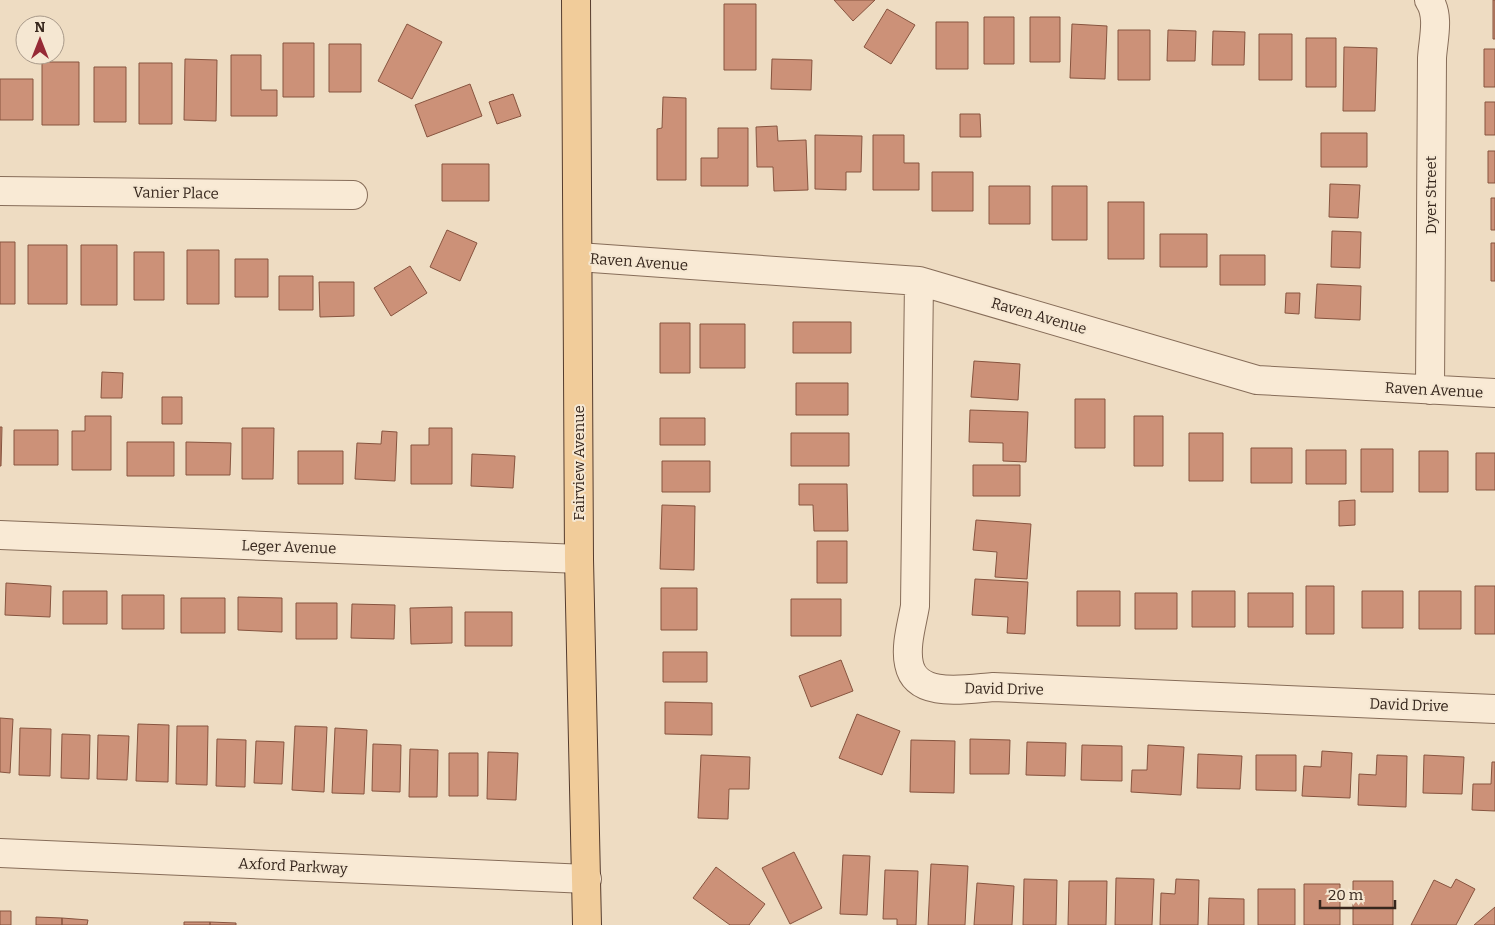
<svg xmlns="http://www.w3.org/2000/svg" width="1495" height="925" font-family="Bitter,serif">
<style>
.building{fill:#cc9178;stroke:#87543f}
.lines{fill:none;stroke-linecap:round;stroke-linejoin:round}
.minor-casing{stroke:#876d59;stroke-width:30}
.major-casing{stroke:#553c2e;stroke-width:30}
.minor{stroke:#f9ead5;stroke-width:28}
.major{stroke:#f1cc9a;stroke-width:28}
.labels{text-anchor:middle;stroke-width:4;stroke-linejoin:round;paint-order:stroke}
.street-label{font-size:15px;fill:#37271d;stroke:#f5e7d2}
</style>
<rect width="100%" height="100%" fill="#eedcc2"/>
<path class="building" d="M834,0H875L853,21Z
M1493,0H1495V39H1493Z
M724,4H756V70H724Z
M887,9L915,25L891,64L864,47Z
M984,17H1014V64H984Z
M1030,17H1060V62H1030Z
M936,22H968V69H936Z
M407,24L442,42L412,99L378,81Z
M1072,24L1107,26L1105,79L1070,78Z
M1118,30H1150V80H1118Z
M1168,30L1196,31L1195,61H1167Z
M1213,31L1245,32L1244,65H1212Z
M1259,34H1292V80H1259Z
M1306,38H1336V87H1306Z
M283,43H314V97H283Z
M329,44H361V92H329Z
M1344,47L1377,48L1375,111H1343Z
M1484,49H1495V87H1484Z
M231,55H261V90H277V116H231Z
M185,59L217,60L216,121L184,120Z
M772,59L812,60L811,90L771,89Z
M42,62H79V125H42Z
M139,63H172V124H139Z
M94,67H126V122H94Z
M0,79H33V120H0Z
M470,84L482,116L427,137L415,105Z
M513,94L521,116L497,124L489,102Z
M663,97L686,98V180H657V129L662,128Z
M1485,102H1495V135H1485Z
M960,114H980L981,137H960Z
M777,126L778,141L806,140L808,190L774,191L773,167H757L756,127Z
M718,128H748V186H701V158H718Z
M1321,133H1367V167H1321Z
M815,135L862,136L861,172H846V190L815,189Z
M873,135H904V163H919V190H873Z
M1488,151H1495V183H1488Z
M442,164H489V201H442Z
M932,172H973V211H932Z
M1330,184L1360,185L1358,218L1329,217Z
M989,186H1030V224H989Z
M1052,186H1087V240H1052Z
M1491,198H1495V230H1491Z
M1108,202H1144V259H1108Z
M447,230L477,243L460,281L430,267Z
M1332,231L1361,232L1360,268L1331,267Z
M1160,234H1207V267H1160Z
M0,242H15V304H0Z
M1491,243H1495V281H1491Z
M28,245H67V304H28Z
M81,245H117V305H81Z
M187,250H219V304H187Z
M134,252H164V300H134Z
M1220,255H1265V285H1220Z
M235,259H268V297H235Z
M410,266L427,293L391,316L374,288Z
M279,276H313V310H279Z
M319,282H354V316L320,317Z
M1317,284L1361,286L1360,320L1315,318Z
M1286,293H1300L1299,314L1285,313Z
M793,322H851V353H793Z
M660,323H690V373H660Z
M700,324H745V368H700Z
M974,361L1020,364L1018,400L971,397Z
M102,372L123,373L122,398H101Z
M796,383H848V415H796Z
M162,397H182V424H162Z
M1075,399H1105V448H1075Z
M970,410L1028,412L1026,462L1003,461V443L969,442Z
M85,416H111V470H72V431H85Z
M1134,416H1163V466H1134Z
M660,418H705V445H660Z
M0,427H2L1,466H0Z
M242,428H274L273,479H242Z
M429,428H452V484H411V445H429Z
M14,430H58V465H14Z
M382,431L397,432L395,481L355,479L357,443L381,444Z
M791,433H849V466H791Z
M1189,433H1223V481H1189Z
M127,442H174V476H127Z
M186,442L231,443L230,475H186Z
M1251,448H1292V483H1251Z
M1361,449H1393V492H1361Z
M1306,450H1346V484H1306Z
M298,451H343V484H298Z
M1419,451H1448V492H1419Z
M1476,453H1495V490H1476Z
M472,454L515,456L513,488L471,486Z
M662,461H710V492H662Z
M973,465H1020V496H973Z
M799,484H847L848,531H814L813,505H799Z
M1355,500V525L1339,526V501Z
M662,505L695,506L694,570L660,569Z
M976,520L1031,524L1027,579L995,577L997,552L973,550Z
M817,541H847V583H817Z
M975,579L1028,582L1025,634L1007,633L1008,617L972,615Z
M6,583L51,586L50,617L5,615Z
M1306,586H1334V634H1306Z
M1475,586H1495V634H1475Z
M661,588H697V630H661Z
M63,591H107V624H63Z
M1077,591H1120V626H1077Z
M1192,591H1235V627H1192Z
M1362,591H1403V628H1362Z
M1419,591H1461V629H1419Z
M1135,593H1177V629H1135Z
M1248,593H1293V627H1248Z
M122,595H164V629H122Z
M238,597L282,598V632L238,630Z
M181,598H225V633H181Z
M791,599H841V636H791Z
M296,603H337V639H296Z
M352,604L395,605L394,639L351,638Z
M452,607V643L411,644L410,608Z
M465,612H512V646H465Z
M663,652H707V682H663Z
M841,660L853,691L811,707L799,676Z
M665,702L712,703V735L665,734Z
M857,714L900,731L882,775L839,758Z
M0,718L13,719L10,773L0,772Z
M138,724L169,725L168,782L136,781Z
M177,726H208L207,785L176,784Z
M295,726L327,727L324,792L292,790Z
M20,728L51,729L50,776L19,775Z
M335,728L367,730L364,794L332,793Z
M62,734L90,735L89,779L61,778Z
M98,735L129,736L127,780L97,779Z
M217,739L246,740L245,787L216,786Z
M970,739L1010,740L1009,774H970Z
M911,740L955,741L954,793L910,792Z
M256,741L284,742L282,784L254,783Z
M1027,742L1066,743L1065,776L1026,775Z
M373,744L401,745L400,792L372,791Z
M1082,745L1122,746V781L1081,780Z
M1148,745L1184,747L1181,795L1131,792L1132,770H1147Z
M410,749L438,750L437,797H409Z
M1322,751L1352,753L1350,798L1302,796L1304,766L1321,767Z
M488,752L518,753L516,800L487,799Z
M449,753H478V796H449Z
M1198,754L1242,756L1240,789L1197,788Z
M701,755L750,757L749,789H729L728,819L698,818Z
M1256,755H1296V791L1256,790Z
M1377,755L1407,756L1406,807L1358,805L1359,774L1376,775Z
M1424,755L1464,757L1462,794L1423,793Z
M1492,762H1495V811L1472,810L1473,784H1491Z
M794,852L822,908L790,924L762,868Z
M843,855L870,856L867,915L840,914Z
M931,864L968,866L965,925H928Z
M716,867L765,904L749,925H730L693,898Z
M885,870L918,871L916,925H897V919H883Z
M1116,878L1154,879L1152,925H1115Z
M1024,879L1057,880L1056,925H1023Z
M1176,879L1199,880L1198,925H1160L1161,893L1175,894Z
M1456,879L1475,889L1456,925H1411L1434,880L1451,888Z
M1069,881H1107L1106,925H1068Z
M1353,881H1393V925H1353Z
M977,883L1014,886L1012,925H974Z
M1304,884H1340V925H1304Z
M1258,889H1295V925H1258Z
M1209,898L1244,899V925H1208Z
M1495,907V925H1474Z
M0,911H11V925H0Z
M36,917L62,918V925H36Z
M62,918L88,920L87,925H62Z
M184,922H210V925H184Z
M210,922L236,923V925H210Z"/>
<g class="lines">
<g class="minor-casing">
<path id="minor" d="M1429,0C1440,16 1433,40 1432,58L1430,390
M0,191L353,195
M578,257L919,281L1257,380L1495,393
M919,281L915,606C912,624 905,646 909,664C916,699 966,689 993,687L1495,709
M0,535L579,559
M0,853L587,879"/>
</g>
<g class="major-casing">
<path id="major" d="M576,0L579,559L587,925"/>
</g>
<use href="#minor" class="minor"/>
<use href="#major" class="major"/>
</g>
<g class="labels">
<g class="street-label">
<text transform="translate(176 193) rotate(1)" y="5">Vanier Place</text>
<text transform="translate(1431 195) rotate(-90)" y="5">Dyer Street</text>
<text transform="translate(639 262) rotate(4)" y="5">Raven Avenue</text>
<text transform="translate(1039 316) rotate(16)" y="5">Raven Avenue</text>
<text transform="translate(1434 390) rotate(3)" y="5">Raven Avenue</text>
<text transform="translate(579 463) rotate(-90)" y="5">Fairview Avenue</text>
<text transform="translate(289 547) rotate(2)" y="5">Leger Avenue</text>
<text transform="translate(1004 689) rotate(1)" y="5">David Drive</text>
<text transform="translate(1409 705) rotate(2)" y="5">David Drive</text>
<text transform="translate(293 866) rotate(3)" y="5">Axford Parkway</text>
</g>
</g>
<g transform="translate(40 40)"><circle r="24" fill="#f5e7d2" stroke="#a99a8a"/>
<path d="M0-4L9 19L0 12L-9 19Z" fill="#962a36"/>
<text y="-8" font-size="14" font-weight="bold" text-anchor="middle" fill="#37271d">N</text>
</g>
<path d="M1320 900v8h75v-8" fill="none" stroke="#37271d" stroke-width="2.5"/>
<text x="1328" y="900" font-size="15" fill="#37271d" stroke="#f5e7d2" stroke-width="4" paint-order="stroke">20 m</text>
</svg>
